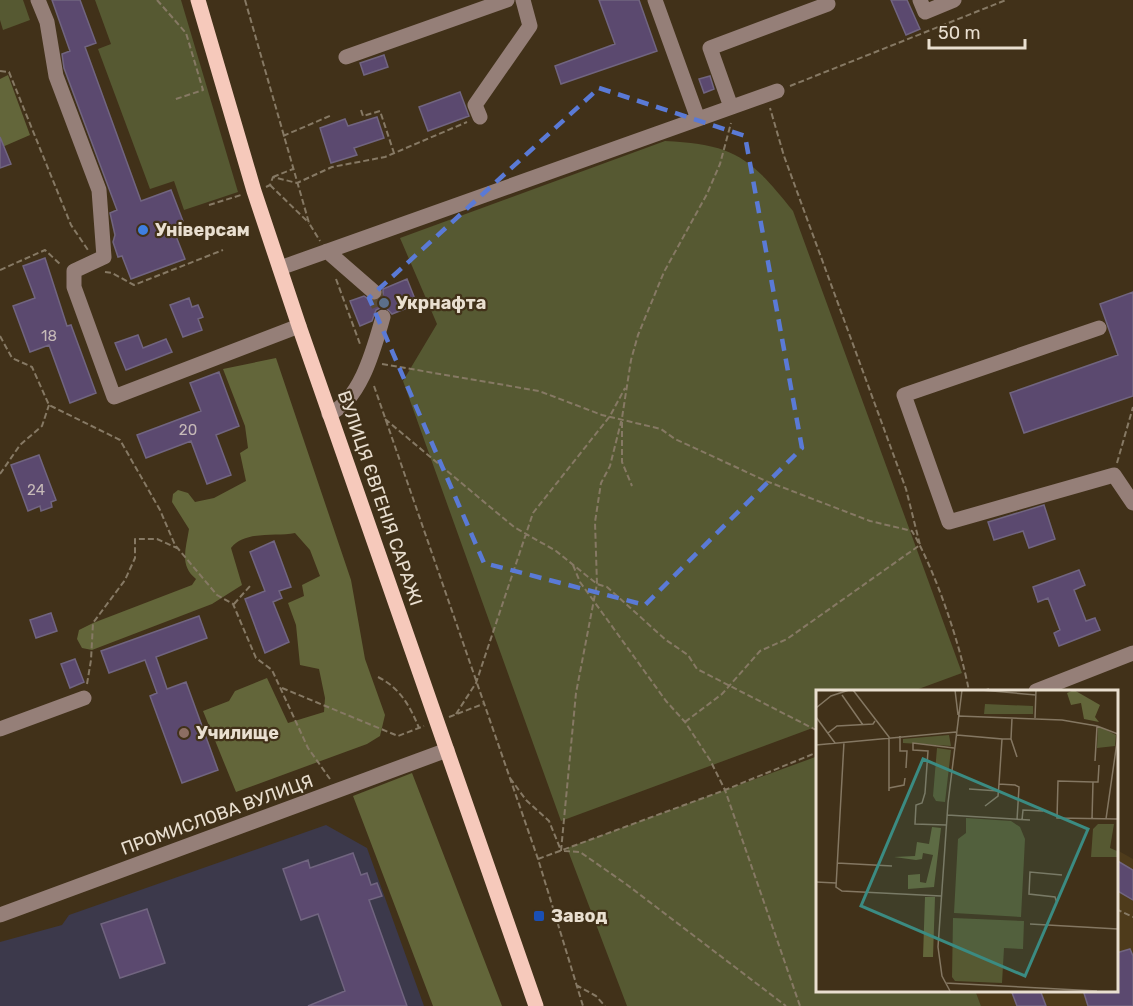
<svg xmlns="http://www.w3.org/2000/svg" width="1133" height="1006" font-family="Rubik,sans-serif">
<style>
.industrial{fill:#3c394b}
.built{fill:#4e3b1b}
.green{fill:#565932}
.forest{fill:#63663a}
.building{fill:#5b496f;stroke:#716580;stroke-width:1.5}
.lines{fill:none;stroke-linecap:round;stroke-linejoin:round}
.minor-tunnel{stroke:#5a4b34;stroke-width:15;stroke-dasharray:15 8;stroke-linecap:butt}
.path{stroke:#867964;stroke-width:2;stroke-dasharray:6 3;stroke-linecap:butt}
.minor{stroke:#957f78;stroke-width:15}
.major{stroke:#f6c9bb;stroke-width:15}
.marked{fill:none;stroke:#5a7ad6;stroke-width:4.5;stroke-dasharray:12 8;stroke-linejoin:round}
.shop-dot{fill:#3f7fe0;stroke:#413119;stroke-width:2}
.service-dot{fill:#5c6f8a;stroke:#413119;stroke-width:2}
.education-dot{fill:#8d6e63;stroke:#413119;stroke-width:2}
.transit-dot{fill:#1a4fb4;stroke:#413119;stroke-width:2}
.labels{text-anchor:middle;stroke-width:4.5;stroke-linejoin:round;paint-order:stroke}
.number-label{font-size:15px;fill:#c6bab8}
.poi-label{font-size:18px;font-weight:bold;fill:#e9dfd0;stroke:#413119;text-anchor:start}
.street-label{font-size:18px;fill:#e9dfd0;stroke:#413119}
.inset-road{fill:none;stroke:#847762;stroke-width:1.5}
.view{fill:#3b8b82;fill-opacity:0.15;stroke:#3b8b82;stroke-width:3}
.inset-edge{fill:none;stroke:#e9dfd0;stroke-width:3}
</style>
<rect width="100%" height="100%" fill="#413119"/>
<path class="industrial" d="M326,825L367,848L424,1006H0V942L62,925L69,915Z"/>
<path class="built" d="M1117,850L1133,859V1006H981L975,990H1116Z"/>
<path class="green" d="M0,0H23L30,20L3,30L0,20Z
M95,0H181L238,192L184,210L174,181L150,189L98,49L111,44Z
M665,141C734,144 751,158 793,211L962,673L913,691H818V726L561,821L403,381L437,324L400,238Z
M818,756V990H975L981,1006H627L567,848Z"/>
<path class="forest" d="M8,75L30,135L0,148V79Z
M276,358L351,580L365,659L385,715L380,736L367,744L236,792L203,711L229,701L235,691L267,678L288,723L324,712L325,698L319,669L300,665L296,625L288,603L304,596L302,585L320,576L310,550L295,533C276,537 245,530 231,548L242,585L212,604L92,650L82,648L77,639L79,630L93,623L192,585L196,579C179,565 186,549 189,529L172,502L173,494L178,490L188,493L195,502L214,498L246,481L240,453L248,448L245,426L223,369Z
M412,773L502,1006H433L353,796Z"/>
<path class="building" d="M52,0H80L96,43L85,47L141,201L171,190L183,221L172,226L185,259L131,279L122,256L118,257L113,242L115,235L110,213L117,210L64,68L62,54L70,51Z
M599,0H639L657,51L561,84L555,66L615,44Z
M891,0H907L920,29L906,35Z
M384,55L388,67L364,75L360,63Z
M710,76L714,89L704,93L699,79Z
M460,92L469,116L428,131L419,107Z
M377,117L384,138L354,148L357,155L331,163L320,128L345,119L348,126Z
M0,137L11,164L0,168Z
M45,258L67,326L71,325L96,393L70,403L49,345L30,352L13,306L35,298L23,266Z
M407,279L417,304L392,314L386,308H380L376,310L372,321L360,326L350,301L364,296L372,301H378L383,294V289Z
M1133,292V396L1024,433L1010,393L1118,355L1100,304Z
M189,298L192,307L198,305L203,317L198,319L202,330L183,337L170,305Z
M138,335L143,348L166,339L172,352L126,370L115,343Z
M219,372L239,426L216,435L231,475L207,484L191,441L146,458L137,435L201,411L190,383Z
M39,455L56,500L51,502L52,507L41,511L40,506L28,511L11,465Z
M1044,505L1055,539L1029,548L1023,531L994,540L988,522Z
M274,541L291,587L279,591L282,598L273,602L289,642L265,653L245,599L265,591L250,552Z
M1079,570L1085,585L1074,590L1086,621L1095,618L1100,630L1059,646L1054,633L1060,630L1048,598L1038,602L1033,587Z
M51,613L57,631L36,638L30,620Z
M199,616L207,638L156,657L167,689L186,682L218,770L182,783L150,696L157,693L145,660L109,673L101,651Z
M75,659L84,682L70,688L61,664Z
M353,853L361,875L367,873L371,885L377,883L382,896L369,900L407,1006H308L345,991L318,914L301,920L283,869L308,860L310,868Z
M1116,860L1133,870V900L1116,890Z
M147,909L165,963L120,978L101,924Z
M1130,949L1133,956V1006H1088L1083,990H1116V953Z
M1011,990H1040L1046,1006H1017Z"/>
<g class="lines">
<path class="minor-tunnel" d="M374,292L383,317"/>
<path class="path" d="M157,0L186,33L203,90L173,100
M245,0L309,223L320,241
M0,71L9,72L71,225L88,250
M790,86L1006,0
M361,110L363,116L380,111L394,153
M283,136L332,115
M273,177L293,169
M270,185L309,223
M266,187L270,185L273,177L297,183L332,167L385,157L467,122
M209,205L241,195
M0,270L45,250L61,265
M105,272L112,273L134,285L223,250
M336,279L360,344
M0,336L12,358L32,367L49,405L120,440L160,510L175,545L217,595L233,604L256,658L272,670L308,748L330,779
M382,364L539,391L602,415L661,429L675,439L766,481L870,521L912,531C936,572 960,644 969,691
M374,386L538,859L583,1006
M385,419L514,527L556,551L597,584L607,587L666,640L688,655L697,669L818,731
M622,422V462L632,486
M1117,463L1133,407
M0,474L20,445L42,426L49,405
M573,565L580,582L666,701L685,722L710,760L725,790L800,1006
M234,604L250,586
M378,677C400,688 410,706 419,728
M87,684L91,660L93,623L125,580L135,558V539H157L177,548
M282,688L398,736L424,726
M984,691L989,689
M456,714L476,683L533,513L610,416L625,388
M449,717L483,704
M685,722L722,694L760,651L787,639L920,545L906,489L784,156L770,108
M510,778L526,800L549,821L560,848
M561,851L576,693L597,584L595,522L601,483L610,466L622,418L631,360L638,335L664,272L707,194L720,164L731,123
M564,851L580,852L626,884L786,1006
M538,859L725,790L818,752
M1116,909L1133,917
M576,985L596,996L605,1006"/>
<path class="minor" d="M38,0L47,22L56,76L99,190L104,257L74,271V287L114,397L299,326
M655,0L698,119
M920,0L925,12L954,0
M346,57L507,0
M731,107L710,48L828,4
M480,117L475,105L530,26L523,0
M327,251L374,292
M280,268L777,91
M1099,328L904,395L949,522L1114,475L1133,503
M329,414C361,400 374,348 383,317
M1036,691L1133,653
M0,729L84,698
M0,915L447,750"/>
<path class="major" d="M198,0L254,191L299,326L536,1006"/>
</g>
<path class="marked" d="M599,88L745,136L802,448L645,605L484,563L369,298Z"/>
<circle class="shop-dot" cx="143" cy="230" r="6"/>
<circle class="service-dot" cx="384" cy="303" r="6"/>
<circle class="education-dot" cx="184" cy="733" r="6"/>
<rect class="transit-dot" x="533" y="910" width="12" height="12" rx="3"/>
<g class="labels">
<g class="number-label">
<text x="49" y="341">18</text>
<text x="188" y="435">20</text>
<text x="36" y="495">24</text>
</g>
<g class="poi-label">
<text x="155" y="236">Універсам</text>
<text x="396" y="309">Укрнафта</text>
<text x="196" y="739">Училище</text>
<text x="551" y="922">Завод</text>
</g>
<g class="street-label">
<text transform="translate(380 498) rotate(71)" y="6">ВУЛИЦЯ ЄВГЕНІЯ САРАЖІ</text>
<text transform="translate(217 815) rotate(-20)" y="6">ПРОМИСЛОВА ВУЛИЦЯ</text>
</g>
</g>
<g transform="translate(816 690)">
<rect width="302" height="302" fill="#413119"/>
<path d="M169,14L217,16V24H168ZM282,36L300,45L299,56L281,58ZM133,45L135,56L87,53V49ZM121,58L135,60L129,112L120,111L117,106ZM150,128L195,131L204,137L209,149L205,227L138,223L142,149L150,143ZM282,134H298L294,158L301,161V167H275L277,139ZM137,228L208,231L207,259L188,258L186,293L139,291L136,287Z" fill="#565932"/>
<path d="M258,0L284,15L279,27L283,32L268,29L265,13L255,15L251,3ZM116,137L125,138L118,197L92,199V185L104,184V192L110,193L117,165L107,163L106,169L100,170L78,167L99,166L101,152L113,154ZM109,207H119L117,267H107Z" fill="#63663a"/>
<path class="inset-road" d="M37,0L73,47V101M139,0L142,25M165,0L220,5M26,5L47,35M0,18L15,6L33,0M142,26L246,30L281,36L302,44M0,27L19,53M219,28L220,0M12,43L21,36L57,34L59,31M141,45L186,49L183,94M84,46V61H91L90,78M186,49H195L196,28M195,49L201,67M28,52L20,197L26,201L125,206M0,55L140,42M279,71L281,36M277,92L242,91L241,128L302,129M73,98L88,95L89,88M153,99L183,101M169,116L182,106L183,94L199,95L203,97L201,130M131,125L214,130M276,129L277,92H282L283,75M290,129L302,45M206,130L207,120L227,121M130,135L99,134L100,115L106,113L109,103L112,61L97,60V53L138,58M21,173L76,176M0,192L20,193M241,213L239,207L213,204L214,182L246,185M214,234L302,239M129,293L281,301M134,301L126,286L122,257L132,113L146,0"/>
<path class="view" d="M107,69L272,139L209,286L45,216Z"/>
<rect width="302" height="302" class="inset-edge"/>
</g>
<path d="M929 39v9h96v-9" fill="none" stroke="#e9dfd0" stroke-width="3"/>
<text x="938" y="39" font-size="18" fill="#e9dfd0" stroke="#413119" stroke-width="4.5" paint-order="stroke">50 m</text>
</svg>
